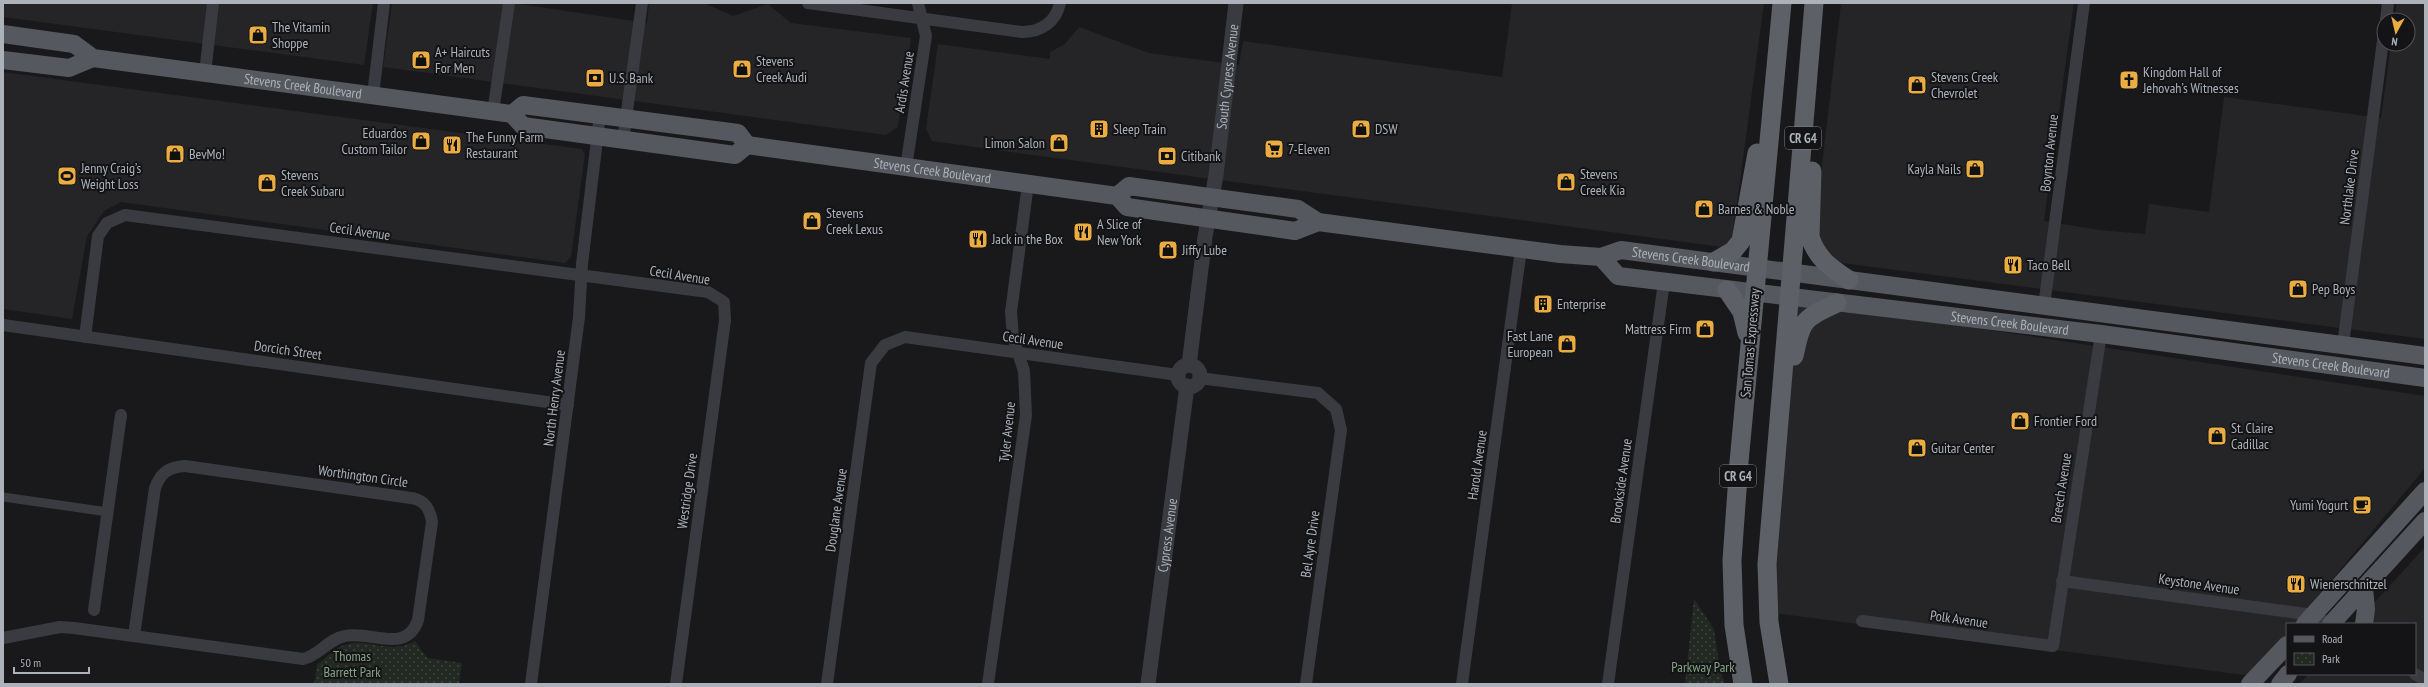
<svg xmlns="http://www.w3.org/2000/svg" width="2428" height="687" font-family="'PT Sans Narrow',sans-serif">
<style>
.built{fill:#252528}
.park{fill:url(#park-dots)}
.lines{fill:none;stroke-linecap:round;stroke-linejoin:round}
.pedestrian{stroke:#3a3b40;stroke-width:9}
.minor{stroke:#3a3b40;stroke-width:12}
.tertiary{stroke:#3a3b40;stroke-width:15}
.primary{stroke:#56585f;stroke-width:18}
.trunk{stroke:#5e6068;stroke-width:19}
.labels{text-anchor:middle;stroke-width:4;stroke-linejoin:round;paint-order:stroke}
.shield{fill:#141416;stroke:#7e8289;stroke-width:1}
.shield-label{font-size:13px;font-weight:bold;fill:#acb1ba}
.poi-label{font-size:14px;fill:#acb1ba;stroke:#141416;text-anchor:start}
.street-label{font-size:14px;fill:#acb1ba;stroke:#141416}
.park-label{font-size:14px;fill:#84a485;stroke:#141416}
</style>
<defs>
<pattern id="park-dots" width="8" height="8" patternUnits="userSpaceOnUse"><rect width="8" height="8" fill="#212922"/><path d="M2 2h.1M6 6h.1" fill="none" stroke="#3f4640" stroke-width="1.8" stroke-linecap="round"/></pattern>
</defs>
<rect width="100%" height="100%" fill="#19191b"/>
<path class="built" d="M3,3H373L364,65L3,17Z
M392,3H513L647,23L649,3H704L733,16L768,4L791,23L911,38L898,127L886,135L383,67Z
M1512,3H1764L1732,240L1722,247L1040,156L932,141L926,129L938,44L1050,59V52L1065,44L1079,27L1149,53L1239,65L1243,41L1502,77Z
M1841,3H2074L2044,221L2100,230L2145,234L2149,204L2209,212L2224,97L2381,118L2391,44H2408V20H2394L2397,3H2425V339L1811,259Z
M3,72L582,149L585,154L571,257L565,263L121,202L104,211L87,236L72,319L3,309Z
M1792,300L2425,396V468L2295,624H2287V634L2252,676L1767,612Z
M2425,547V684H2299L2309,674H2415V624H2355Z"/>
<path class="park" d="M1694,599L1714,629L1720,670L1725,684H1685Z
M415,641L427,658L462,663L459,684H314L317,664C328,658 334,647 348,644C371,639 392,655 415,641Z"/>
<g class="lines">
<path class="pedestrian" d="M3,497L108,512"/>
<path class="minor" d="M808,3L1022,32C1041,32 1056,22 1060,3
M2386,20L2388,3
M205,73L213,3
M373,95L384,3
M493,112L509,3
M623,140L642,3
M906,167L926,36L918,3
M2044,306L2084,3
M3,325L568,405
M85,337L98,236L107,223L125,215L708,292L724,302L725,320L676,684
M2343,345L2384,33
M1199,378L1318,393L1336,409L1341,430L1306,684
M2062,581L2313,615L2329,624
M94,610L121,415
M1862,621L2053,646L2101,334
M3,638L60,627L74,628L303,659C320,655 328,639 345,636C370,630 406,655 418,620L432,522C430,509 425,500 411,498L185,466C169,467 161,472 155,488L134,636
M2415,674L2425,680
M531,684L579,317L582,264L600,115
M827,684L871,363L885,345L905,337L1178,375
M988,684L1026,415L1024,371L1013,338L1011,312L1028,184
M1462,684L1521,249
M1608,684L1664,282"/>
<g class="tertiary">
<path id="s1" d="M1189,365L1205,237L1216,175L1236,3"/>
<circle cx="1189" cy="376" r="11"/>
<path id="s2" d="M1148,684L1187,386"/>
</g>
<g class="primary">
<path id="s3" d="M3,34L74,44L93,58L512,114L523,126L735,155L747,145L1117,196L1127,207L1295,231L1318,222"/>
<path d="M3,60L69,68L93,58"/>
<path d="M512,114L523,105L738,133L747,145"/>
<path id="s4" d="M1117,196L1129,186L1298,209L1318,222L1560,254L1601,257L1621,250L2425,356"/>
<path id="s5" d="M1601,257L1618,276L2101,334L2425,378"/>
<path d="M2305,624L2425,491"/>
<path d="M2331,624L2425,521"/>
<path d="M2364,624L2366,609L2364,588"/>
<path d="M2250,684L2287,645"/>
<path d="M2280,684L2288,674"/>
</g>
<path class="trunk" d="M1812,171L1810,237C1817,259 1831,268 1849,280
M1714,262L1733,251L1741,241L1757,153
M1727,290L1742,312L1747,333
M1794,356C1802,319 1803,319 1837,303
M1743,684L1734,625L1732,560L1739,462L1782,3
M1779,684L1769,622L1767,564L1814,3"/>
</g>
<defs>
<g id="shop-square" transform="scale(1)"><rect x="-9" y="-9" width="18" height="18" rx="4" fill="#ebad41" stroke="#141416"/><path d="M-5-2.5h2.3a2.7 3.5 0 0 1 5.4 0H5L5.5 6h-11ZM-1.5-2.5h3a1.5 2.3 0 0 0-3 0Z" fill="#111"/></g>
<g id="bank-square" transform="scale(1)"><rect x="-9" y="-9" width="18" height="18" rx="4" fill="#ebad41" stroke="#141416"/><path d="M-6-4H6V4H-6ZM0-2.3a2.3 2.3 0 1 0 0 4.6a2.3 2.3 0 1 0 0-4.6Z" fill="#111"/></g>
<g id="church-square" transform="scale(1)"><rect x="-9" y="-9" width="18" height="18" rx="4" fill="#ebad41" stroke="#141416"/><path d="M-1.2-6h2.4v3.5h3.3v2.4h-3.3V6h-2.4V-.1h-3.3v-2.4h3.3Z" fill="#111"/></g>
<g id="building-square" transform="scale(1)"><rect x="-9" y="-9" width="18" height="18" rx="4" fill="#ebad41" stroke="#141416"/><path d="M-4-6H4V6H1V3H-1V6H-4ZM-2.5-4.3h1.7v1.8h-1.7ZM.8-4.3h1.7v1.8H.8ZM-2.5-1h1.7V.8h-1.7ZM.8-1h1.7V.8H.8Z" fill="#111"/></g>
<g id="restaurant-square" transform="scale(1)"><rect x="-9" y="-9" width="18" height="18" rx="4" fill="#ebad41" stroke="#141416"/><path d="M-5-6h1v4h1v-4h1v4h1v-4h1v5L-1.5 .5V6h-2V.5L-5-1ZM5-6V6H3V1.5H1.5Q1.5-4 5-6Z" fill="#111"/></g>
<g id="supermarket-square" transform="scale(1)"><rect x="-9" y="-9" width="18" height="18" rx="4" fill="#ebad41" stroke="#141416"/><path d="M-6-5.5h2.5l.6 2H6L4.5 2H-2.5L-4.4-4H-6ZM-1.5 3.2a1.3 1.3 0 1 0 .1 0ZM3 3.2a1.3 1.3 0 1 0 .1 0Z" fill="#111"/></g>
<g id="stadium-square" transform="scale(1)"><rect x="-9" y="-9" width="18" height="18" rx="4" fill="#ebad41" stroke="#141416"/><path d="M0-5a6.5 5 0 1 0 0 10a6.5 5 0 1 0 0-10ZM-3.5-1.8h7v3.6h-7Z" fill="#111"/></g>
<g id="cafe-square" transform="scale(1)"><rect x="-9" y="-9" width="18" height="18" rx="4" fill="#ebad41" stroke="#141416"/><path d="M-5.5-4.5H6V0H3Q3 3.5 0 3.5H-2.5Q-5.5 3.5-5.5 0ZM3-3.2v2h1.7v-2ZM-6 4.5H4V6H-6Z" fill="#111"/></g>
</defs>
<g fill-rule="evenodd">
<use href="#shop-square" x="258" y="35"/>
<use href="#shop-square" x="421" y="60"/>
<use href="#shop-square" x="742" y="69"/>
<use href="#bank-square" x="595" y="78"/>
<use href="#church-square" x="2129" y="80"/>
<use href="#shop-square" x="1917" y="85"/>
<use href="#building-square" x="1099" y="129"/>
<use href="#shop-square" x="1361" y="129"/>
<use href="#shop-square" x="421" y="141"/>
<use href="#shop-square" x="1059" y="143"/>
<use href="#restaurant-square" x="452" y="145"/>
<use href="#supermarket-square" x="1274" y="149"/>
<use href="#shop-square" x="175" y="154"/>
<use href="#bank-square" x="1167" y="156"/>
<use href="#shop-square" x="1975" y="169"/>
<use href="#stadium-square" x="67" y="176"/>
<use href="#shop-square" x="1566" y="182"/>
<use href="#shop-square" x="267" y="183"/>
<use href="#shop-square" x="1704" y="209"/>
<use href="#shop-square" x="812" y="221"/>
<use href="#restaurant-square" x="1083" y="232"/>
<use href="#restaurant-square" x="978" y="239"/>
<use href="#shop-square" x="1168" y="250"/>
<use href="#restaurant-square" x="2013" y="265"/>
<use href="#shop-square" x="2298" y="289"/>
<use href="#building-square" x="1543" y="304"/>
<use href="#shop-square" x="1705" y="329"/>
<use href="#shop-square" x="1567" y="344"/>
<use href="#shop-square" x="2020" y="421"/>
<use href="#shop-square" x="2217" y="436"/>
<use href="#shop-square" x="1917" y="448"/>
<use href="#cafe-square" x="2362" y="505"/>
<use href="#restaurant-square" x="2296" y="584"/>
</g>
<g class="labels">
<g class="shield">
<rect x="1785" y="127" width="36" height="22" rx="3"/>
<rect x="1720" y="465" width="36" height="22" rx="3"/>
</g>
<g class="shield-label">
<text x="1803" y="143">CR G4</text>
<text x="1738" y="481">CR G4</text>
</g>
<g class="poi-label">
<text x="272" y="32">The Vitamin<tspan x="272" dy="16">Shoppe</tspan></text>
<text x="435" y="57">A+ Haircuts<tspan x="435" dy="16">For Men</tspan></text>
<text x="756" y="66">Stevens<tspan x="756" dy="16">Creek Audi</tspan></text>
<text x="2143" y="77">Kingdom Hall of<tspan x="2143" dy="16">Jehovah’s Witnesses</tspan></text>
<text x="1931" y="82">Stevens Creek<tspan x="1931" dy="16">Chevrolet</tspan></text>
<text x="609" y="83">U.S. Bank</text>
<text x="1113" y="134">Sleep Train</text>
<text x="1375" y="134">DSW</text>
<text x="407" y="138" text-anchor="end">Eduardos<tspan x="407" dy="16">Custom Tailor</tspan></text>
<text x="466" y="142">The Funny Farm<tspan x="466" dy="16">Restaurant</tspan></text>
<text x="1045" y="148" text-anchor="end">Limon Salon</text>
<text x="1288" y="154">7-Eleven</text>
<text x="189" y="159">BevMo!</text>
<text x="1181" y="161">Citibank</text>
<text x="81" y="173">Jenny Craig’s<tspan x="81" dy="16">Weight Loss</tspan></text>
<text x="1961" y="174" text-anchor="end">Kayla Nails</text>
<text x="1580" y="179">Stevens<tspan x="1580" dy="16">Creek Kia</tspan></text>
<text x="281" y="180">Stevens<tspan x="281" dy="16">Creek Subaru</tspan></text>
<text x="1718" y="214">Barnes &amp; Noble</text>
<text x="826" y="218">Stevens<tspan x="826" dy="16">Creek Lexus</tspan></text>
<text x="1097" y="229">A Slice of<tspan x="1097" dy="16">New York</tspan></text>
<text x="992" y="244">Jack in the Box</text>
<text x="1182" y="255">Jiffy Lube</text>
<text x="2027" y="270">Taco Bell</text>
<text x="2312" y="294">Pep Boys</text>
<text x="1557" y="309">Enterprise</text>
<text x="1691" y="334" text-anchor="end">Mattress Firm</text>
<text x="1553" y="341" text-anchor="end">Fast Lane<tspan x="1553" dy="16">European</tspan></text>
<text x="2034" y="426">Frontier Ford</text>
<text x="2231" y="433">St. Claire<tspan x="2231" dy="16">Cadillac</tspan></text>
<text x="1931" y="453">Guitar Center</text>
<text x="2348" y="510" text-anchor="end">Yumi Yogurt</text>
<text x="2310" y="589">Wienerschnitzel</text>
</g>
<g class="street-label">
<text dy="5" stroke="none"><textPath href="#s1" startOffset="291">South Cypress Avenue</textPath></text>
<text transform="translate(904 82) rotate(-81)" y="5">Ardis Avenue</text>
<text dy="5" stroke="none"><textPath href="#s3" startOffset="307">Stevens Creek Boulevard</textPath></text>
<text transform="translate(2049 153) rotate(-84)" y="5">Boynton Avenue</text>
<text dy="5" stroke="none"><textPath href="#s3" startOffset="951">Stevens Creek Boulevard</textPath></text>
<text transform="translate(2349 187) rotate(-83)" y="5">Northlake Drive</text>
<text transform="translate(360 231) rotate(8)" y="5">Cecil Avenue</text>
<text dy="5" stroke="none"><textPath href="#s4" startOffset="587">Stevens Creek Boulevard</textPath></text>
<text transform="translate(680 275) rotate(9)" y="5">Cecil Avenue</text>
<text dy="5" stroke="none"><textPath href="#s5" startOffset="420">Stevens Creek Boulevard</textPath></text>
<text transform="translate(1033 340) rotate(8)" y="5">Cecil Avenue</text>
<text transform="translate(1750 343) rotate(-85)" y="5">San Tomas Expressway</text>
<text transform="translate(288 350) rotate(8)" y="5">Dorcich Street</text>
<text dy="5" stroke="none"><textPath href="#s5" startOffset="744">Stevens Creek Boulevard</textPath></text>
<text transform="translate(554 398) rotate(-83)" y="5">North Henry Avenue</text>
<text transform="translate(1007 432) rotate(-84)" y="5">Tyler Avenue</text>
<text transform="translate(1477 465) rotate(-82)" y="5">Harold Avenue</text>
<text transform="translate(363 476) rotate(8)" y="5">Worthington Circle</text>
<text transform="translate(1621 481) rotate(-82)" y="5">Brookside Avenue</text>
<text transform="translate(2061 488) rotate(-81)" y="5">Breech Avenue</text>
<text transform="translate(687 491) rotate(-82)" y="5">Westridge Drive</text>
<text transform="translate(836 510) rotate(-82)" y="5">Douglane Avenue</text>
<text dy="5" stroke="none"><textPath href="#s2" startOffset="150">Cypress Avenue</textPath></text>
<text transform="translate(1310 544) rotate(-82)" y="5">Bel Ayre Drive</text>
<text transform="translate(2199 584) rotate(8)" y="5">Keystone Avenue</text>
<text transform="translate(1959 619) rotate(8)" y="5">Polk Avenue</text>
</g>
<g class="park-label">
<text x="352" y="661">Thomas<tspan x="352" dy="16">Barrett Park</tspan></text>
<text x="1703" y="672">Parkway Park</text>
</g>
</g>
<rect width="2428" height="687" fill="none" stroke="#acb1ba" stroke-width="8"/>
<rect x="2286" y="623" width="130" height="52" fill="#141416" stroke="#515358"/>
<rect x="2294" y="636" width="20" height="6" fill="#56585f" stroke="#515358"/>
<text x="2322" y="643" font-size="12" fill="#acb1ba">Road</text>
<rect x="2294" y="653" width="20" height="12" fill="url(#park-dots)" stroke="#515358"/>
<text x="2322" y="663" font-size="12" fill="#acb1ba">Park</text>
<g transform="translate(2396 32) rotate(188)"><circle r="19" fill="#141416" stroke="#515358"/>
<path d="M0-3L7 15L0 10L-7 15Z" fill="#ebad41"/>
<text y="-6" font-size="11" font-weight="bold" text-anchor="middle" fill="#acb1ba">N</text>
</g>
<path d="M14 667v6h75v-6" fill="none" stroke="#acb1ba" stroke-width="2"/>
<text x="20" y="667" font-size="12" fill="#acb1ba" stroke="#141416" stroke-width="3" paint-order="stroke">50 m</text>
</svg>
